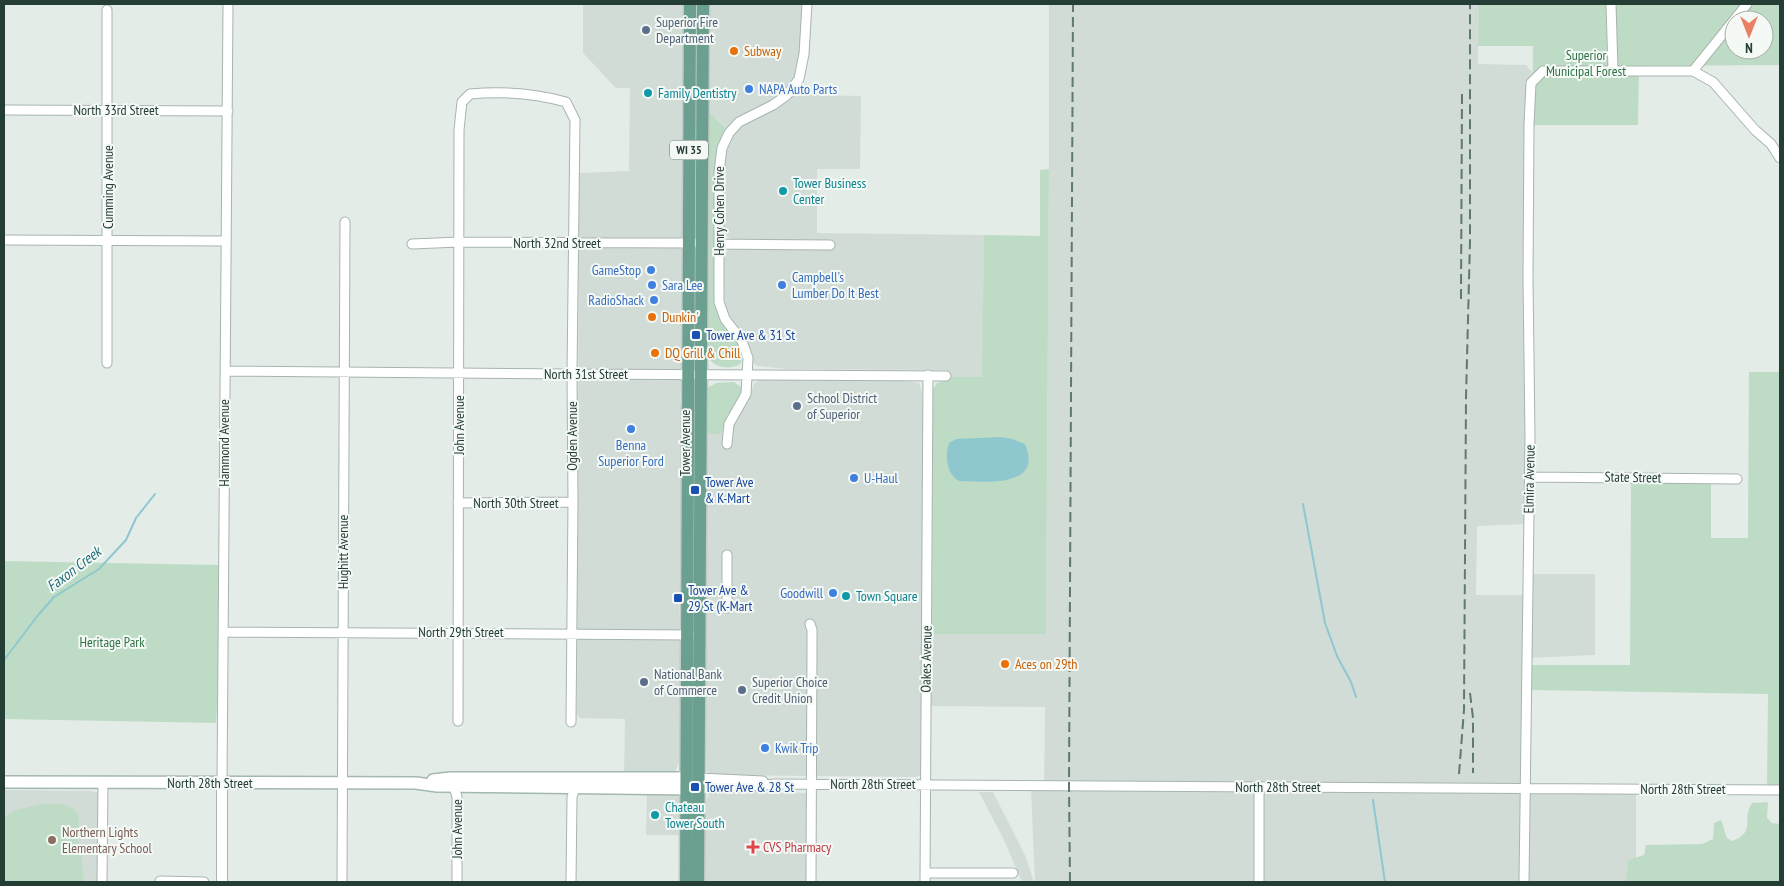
<svg xmlns="http://www.w3.org/2000/svg" width="1784" height="886" font-family="'PT Sans Narrow',sans-serif">
<style>
.built{fill:#d2dcd7}
.green{fill:#bedcc5;fill-rule:evenodd}
.water{fill:#8fc7ce}
.lines{fill:none;stroke-linecap:round;stroke-linejoin:round}
.stream{stroke:#8fc7ce;stroke-width:2}
.minor-casing{stroke:#a7b4af;stroke-width:11}
.tertiary-casing{stroke:#a7b4af;stroke-width:12}
.secondary-casing{stroke:#a3b8af;stroke-width:14}
.primary-casing{stroke:#c2c9c6;stroke-width:15}
.minor{stroke:#fff;stroke-width:9}
.tertiary{stroke:#fff;stroke-width:10}
.secondary{stroke:#fff;stroke-width:11}
.primary{stroke:#6b9f8f;stroke-width:12}
.rail{stroke:#5f7870;stroke-width:2;stroke-dasharray:10 5;stroke-linecap:butt}
.service-dot{fill:#5c6f8a;stroke:#f4f9f6;stroke-width:2}
.food-dot{fill:#e8710a;stroke:#f4f9f6;stroke-width:2}
.shop-dot{fill:#3f7fe0;stroke:#f4f9f6;stroke-width:2}
.culture-dot{fill:#0f9aa8;stroke:#f4f9f6;stroke-width:2}
.transit-dot{fill:#1a4fb4;stroke:#f4f9f6;stroke-width:2}
.education-dot{fill:#8d6e63;stroke:#f4f9f6;stroke-width:2}
.health-dot{fill:#e0444e;stroke:#f4f9f6;stroke-width:2}
.labels{text-anchor:middle;stroke-width:4;stroke-linejoin:round;paint-order:stroke}
.shield{fill:#f4f9f6;stroke:#62756f;stroke-width:1}
.shield-label{font-size:12px;font-weight:bold;fill:#243d35}
.service-label{font-size:14px;fill:#4e5e75;stroke:#f4f9f6;text-anchor:start}
.food-label{font-size:14px;fill:#c56008;stroke:#f4f9f6;text-anchor:start}
.park-label{font-size:14px;fill:#307247;stroke:#f4f9f6}
.shop-label{font-size:14px;fill:#366cbe;stroke:#f4f9f6;text-anchor:start}
.culture-label{font-size:14px;fill:#0d838f;stroke:#f4f9f6;text-anchor:start}
.street-label{font-size:14px;fill:#243d35;stroke:#f4f9f6}
.transit-label{font-size:14px;fill:#164399;stroke:#f4f9f6;text-anchor:start}
.education-label{font-size:14px;fill:#785e54;stroke:#f4f9f6;text-anchor:start}
.health-label{font-size:14px;fill:#be3a42;stroke:#f4f9f6;text-anchor:start}
.water-label{font-size:15px;font-style:italic;fill:#216c76;stroke:#f4f9f6}
</style>
<rect width="100%" height="100%" fill="#e4ece8"/>
<path class="built" d="M583,4H686L684,234L681,236L682,272L685,290L680,400L684,419L682,593L679,606L680,641L681,643V708L679,763L675,772L672,774L624,777L625,719L580,718L577,714L579,173L629,171L630,88H616L583,53Z
M707,4H802L799,57L796,73L790,85L809,95L861,96L860,169H817V233L984,235L983,377H946V370L789,369L758,366L753,363L747,339L731,320L725,305L723,263L725,254L729,250L737,249L817,248L816,241L733,239L729,238L724,233L725,155L728,144L733,134L706,109Z
M1049,4H1479L1478,64L1526,65L1536,77L1531,83L1528,524L1477,526L1476,595H1527V574H1595V655L1527,658L1525,789H1636V882H1035L1031,791L1044,790L1045,707L921,706V773L919,776L915,777L716,775H712L707,771L706,748L702,735L706,586V546L705,542L707,504L704,434H732L736,418L748,402L754,384L759,380H902L919,383L922,392L923,435L922,633L1046,634L1049,169Z
M4,790L92,791L98,793L100,795V882H4Z
M721,790L805,793L807,795L809,882H702L706,801L709,794L712,792Z
M647,791L679,794L681,835H646Z
M979,792H993L1025,855L1034,882H1022L1003,838Z"/>
<path class="green" d="M1479,4H1780V65L1639,66L1638,125H1532L1533,46H1478ZM1734,20H1764V50H1734Z
M706,109L727,129L717,146L715,159L714,296C715,304 717,312 721,319C728,331 750,348 740,364C731,370 714,368 709,358L706,326Z
M1049,169L1046,634H932L933,389L937,383L946,381V377H982L984,235L1040,236V170Z
M1749,372H1780V785H1767L1768,694L1530,690L1531,665H1630L1631,481H1711V538H1748Z
M734,382L741,387C744,400 731,408 726,419C724,424 723,429 722,434H704L707,388L716,383Z
M4,561L219,565V679L216,723L4,719Z
M1768,802L1767,818L1772,823L1780,824V882H1626L1628,860L1644,855L1646,845L1702,844L1713,839L1714,823L1721,820L1727,838L1732,841C1757,832 1741,819 1752,803Z
M43,804C51,804 64,803 71,807C83,814 78,828 78,839C78,846 81,852 82,859C83,868 81,874 85,882H4V817L16,810Z"/>
<path class="water" d="M1001,437L1012,439L1025,444C1044,488 985,482 959,481C946,474 945,455 949,443L956,439Z"/>
<g class="lines">
<path class="stream" d="M1303,504L1325,623L1337,656L1351,682L1356,697
M4,660L39,614L54,597L99,569L126,540L136,518L155,494
M1373,800L1385,882"/>
<g class="minor-casing">
<path id="minor" d="M1611,4L1613,70
M107,10V363
M1693,71L1747,4
M4,110L228,111
M4,240L226,241
M412,244L459,242L694,243
M719,244L830,245
M225,371L572,374L946,376
M727,444L729,424L746,394L748,358L742,341L725,319L719,302V172L722,148L729,133L739,122L773,105L787,95L799,79L804,54L807,4
M1529,477L1737,479
M458,503L573,502
M727,608V555
M810,624L812,630V645L811,882
M224,632L691,635
M458,721L459,130L462,102L470,94C503,91 534,93 566,102L575,120L572,374L573,502L571,722
M699,778L763,781
M453,782L457,797V882
M222,783L228,4
M1259,787V882
M699,789L741,787L775,784L1780,790
M925,873H1013
M160,881L204,882
M102,882L103,783
M342,882L345,222
M571,882L572,797L575,788L579,785
M925,882L928,375
M1524,882L1530,438L1528,278L1529,125L1531,83L1543,71H1693L1713,82L1755,130L1771,144L1780,158"/>
</g>
<g class="tertiary-casing">
<path id="tertiary" d="M222,882V783"/>
</g>
<g class="secondary-casing">
<path id="secondary" d="M433,780L450,778H694
M4,782L416,783L437,786L695,789"/>
</g>
<g class="primary-casing">
<path id="primary" d="M686,882L690,4
M698,882L703,4"/>
</g>
<use href="#minor" class="minor"/>
<use href="#tertiary" class="tertiary"/>
<use href="#secondary" class="secondary"/>
<use href="#primary" class="primary"/>
<path class="rail" d="M1461,299L1462,94
M1470,693L1473,718V773
M1459,774L1464,710L1466,398L1470,241V4
M1070,882L1069,785L1073,4"/>
</g>
<g class="service-dot">
<circle cx="646" cy="30" r="5"/>
<circle cx="797" cy="406" r="5"/>
<circle cx="644" cy="682" r="5"/>
<circle cx="742" cy="690" r="5"/>
</g>
<g class="food-dot">
<circle cx="734" cy="51" r="5"/>
<circle cx="652" cy="317" r="5"/>
<circle cx="655" cy="353" r="5"/>
<circle cx="1005" cy="664" r="5"/>
</g>
<g class="shop-dot">
<circle cx="749" cy="89" r="5"/>
<circle cx="651" cy="270" r="5"/>
<circle cx="652" cy="285" r="5"/>
<circle cx="782" cy="285" r="5"/>
<circle cx="654" cy="300" r="5"/>
<circle cx="631" cy="429" r="5"/>
<circle cx="854" cy="478" r="5"/>
<circle cx="833" cy="593" r="5"/>
<circle cx="765" cy="748" r="5"/>
</g>
<g class="culture-dot">
<circle cx="648" cy="93" r="5"/>
<circle cx="783" cy="191" r="5"/>
<circle cx="846" cy="596" r="5"/>
<circle cx="655" cy="815" r="5"/>
</g>
<g class="transit-dot">
<rect x="691" y="330" width="10" height="10" rx="2.5"/>
<rect x="690" y="485" width="10" height="10" rx="2.5"/>
<rect x="673" y="593" width="10" height="10" rx="2.5"/>
<rect x="690" y="782" width="10" height="10" rx="2.5"/>
</g>
<circle class="education-dot" cx="52" cy="840" r="5"/>
<path class="health-dot" d="M750.5 839.5h5v5h5v5h-5v5h-5v-5h-5v-5h5z"/>
<g class="labels">
<rect class="shield" x="670" y="140.5" width="38" height="19" rx="4"/>
<g class="shield-label">
<text x="689" y="154">WI 35</text>
</g>
<g class="service-label">
<text x="656" y="27">Superior Fire<tspan x="656" dy="16">Department</tspan></text>
<text x="807" y="403">School District<tspan x="807" dy="16">of Superior</tspan></text>
<text x="654" y="679">National Bank<tspan x="654" dy="16">of Commerce</tspan></text>
<text x="752" y="687">Superior Choice<tspan x="752" dy="16">Credit Union</tspan></text>
</g>
<g class="food-label">
<text x="744" y="56">Subway</text>
<text x="662" y="322">Dunkin'</text>
<text x="665" y="358">DQ Grill &amp; Chill</text>
<text x="1015" y="669">Aces on 29th</text>
</g>
<g class="park-label">
<text x="1586" y="60">Superior<tspan x="1586" dy="16">Municipal Forest</tspan></text>
<text x="112" y="647">Heritage Park</text>
</g>
<g class="shop-label">
<text x="759" y="94">NAPA Auto Parts</text>
<text x="641" y="275" text-anchor="end">GameStop</text>
<text x="792" y="282">Campbell's<tspan x="792" dy="16">Lumber Do It Best</tspan></text>
<text x="662" y="290">Sara Lee</text>
<text x="644" y="305" text-anchor="end">RadioShack</text>
<text x="631" y="450" text-anchor="middle">Benna<tspan x="631" dy="16">Superior Ford</tspan></text>
<text x="864" y="483">U-Haul</text>
<text x="823" y="598" text-anchor="end">Goodwill</text>
<text x="775" y="753">Kwik Trip</text>
</g>
<g class="culture-label">
<text x="658" y="98">Family Dentistry</text>
<text x="793" y="188">Tower Business<tspan x="793" dy="16">Center</tspan></text>
<text x="856" y="601">Town Square</text>
<text x="665" y="812">Chateau<tspan x="665" dy="16">Tower South</tspan></text>
</g>
<g class="street-label">
<text x="116" y="115">North 33rd Street</text>
<text transform="translate(108 187) rotate(-90)" y="5">Cumming Avenue</text>
<text transform="translate(719 211) rotate(-90)" y="5">Henry Cohen Drive</text>
<text x="557" y="248">North 32nd Street</text>
<text x="586" y="379">North 31st Street</text>
<text transform="translate(459 425) rotate(-90)" y="5">John Avenue</text>
<text transform="translate(572 436) rotate(-90)" y="5">Ogden Avenue</text>
<text transform="translate(224 443) rotate(-90)" y="5">Hammond Avenue</text>
<text transform="translate(685 443) rotate(-90)" y="5">Tower Avenue</text>
<text transform="translate(1633 477) rotate(1)" y="5">State Street</text>
<text transform="translate(1529 479) rotate(-89)" y="5">Elmira Avenue</text>
<text x="516" y="508">North 30th Street</text>
<text transform="translate(343 552) rotate(-90)" y="5">Hughitt Avenue</text>
<text x="461" y="637">North 29th Street</text>
<text transform="translate(926 659) rotate(-89)" y="5">Oakes Avenue</text>
<text x="210" y="788">North 28th Street</text>
<text x="873" y="789">North 28th Street</text>
<text x="1278" y="792">North 28th Street</text>
<text x="1683" y="794">North 28th Street</text>
<text transform="translate(457 829) rotate(-90)" y="5">John Avenue</text>
</g>
<g class="transit-label">
<text x="706" y="340">Tower Ave &amp; 31 St</text>
<text x="705" y="487">Tower Ave<tspan x="705" dy="16">&amp; K-Mart</tspan></text>
<text x="688" y="595">Tower Ave &amp;<tspan x="688" dy="16">29 St (K-Mart</tspan></text>
<text x="705" y="792">Tower Ave &amp; 28 St</text>
</g>
<g class="education-label">
<text x="62" y="837">Northern Lights<tspan x="62" dy="16">Elementary School</tspan></text>
</g>
<g class="health-label">
<text x="763" y="852">CVS Pharmacy</text>
</g>
<g class="water-label">
<text transform="translate(74 569) rotate(-37)" y="5">Faxon Creek</text>
</g>
</g>
<rect width="1784" height="886" fill="none" stroke="#243d35" stroke-width="10"/>
<g transform="translate(1749 35) rotate(180)"><circle r="24" fill="#f4f9f6" stroke="#a1aea9"/>
<path d="M0-4L9 19L0 12L-9 19Z" fill="#ea7f64"/>
<text y="-8" font-size="14" font-weight="bold" text-anchor="middle" fill="#243d35">N</text>
</g>
</svg>
